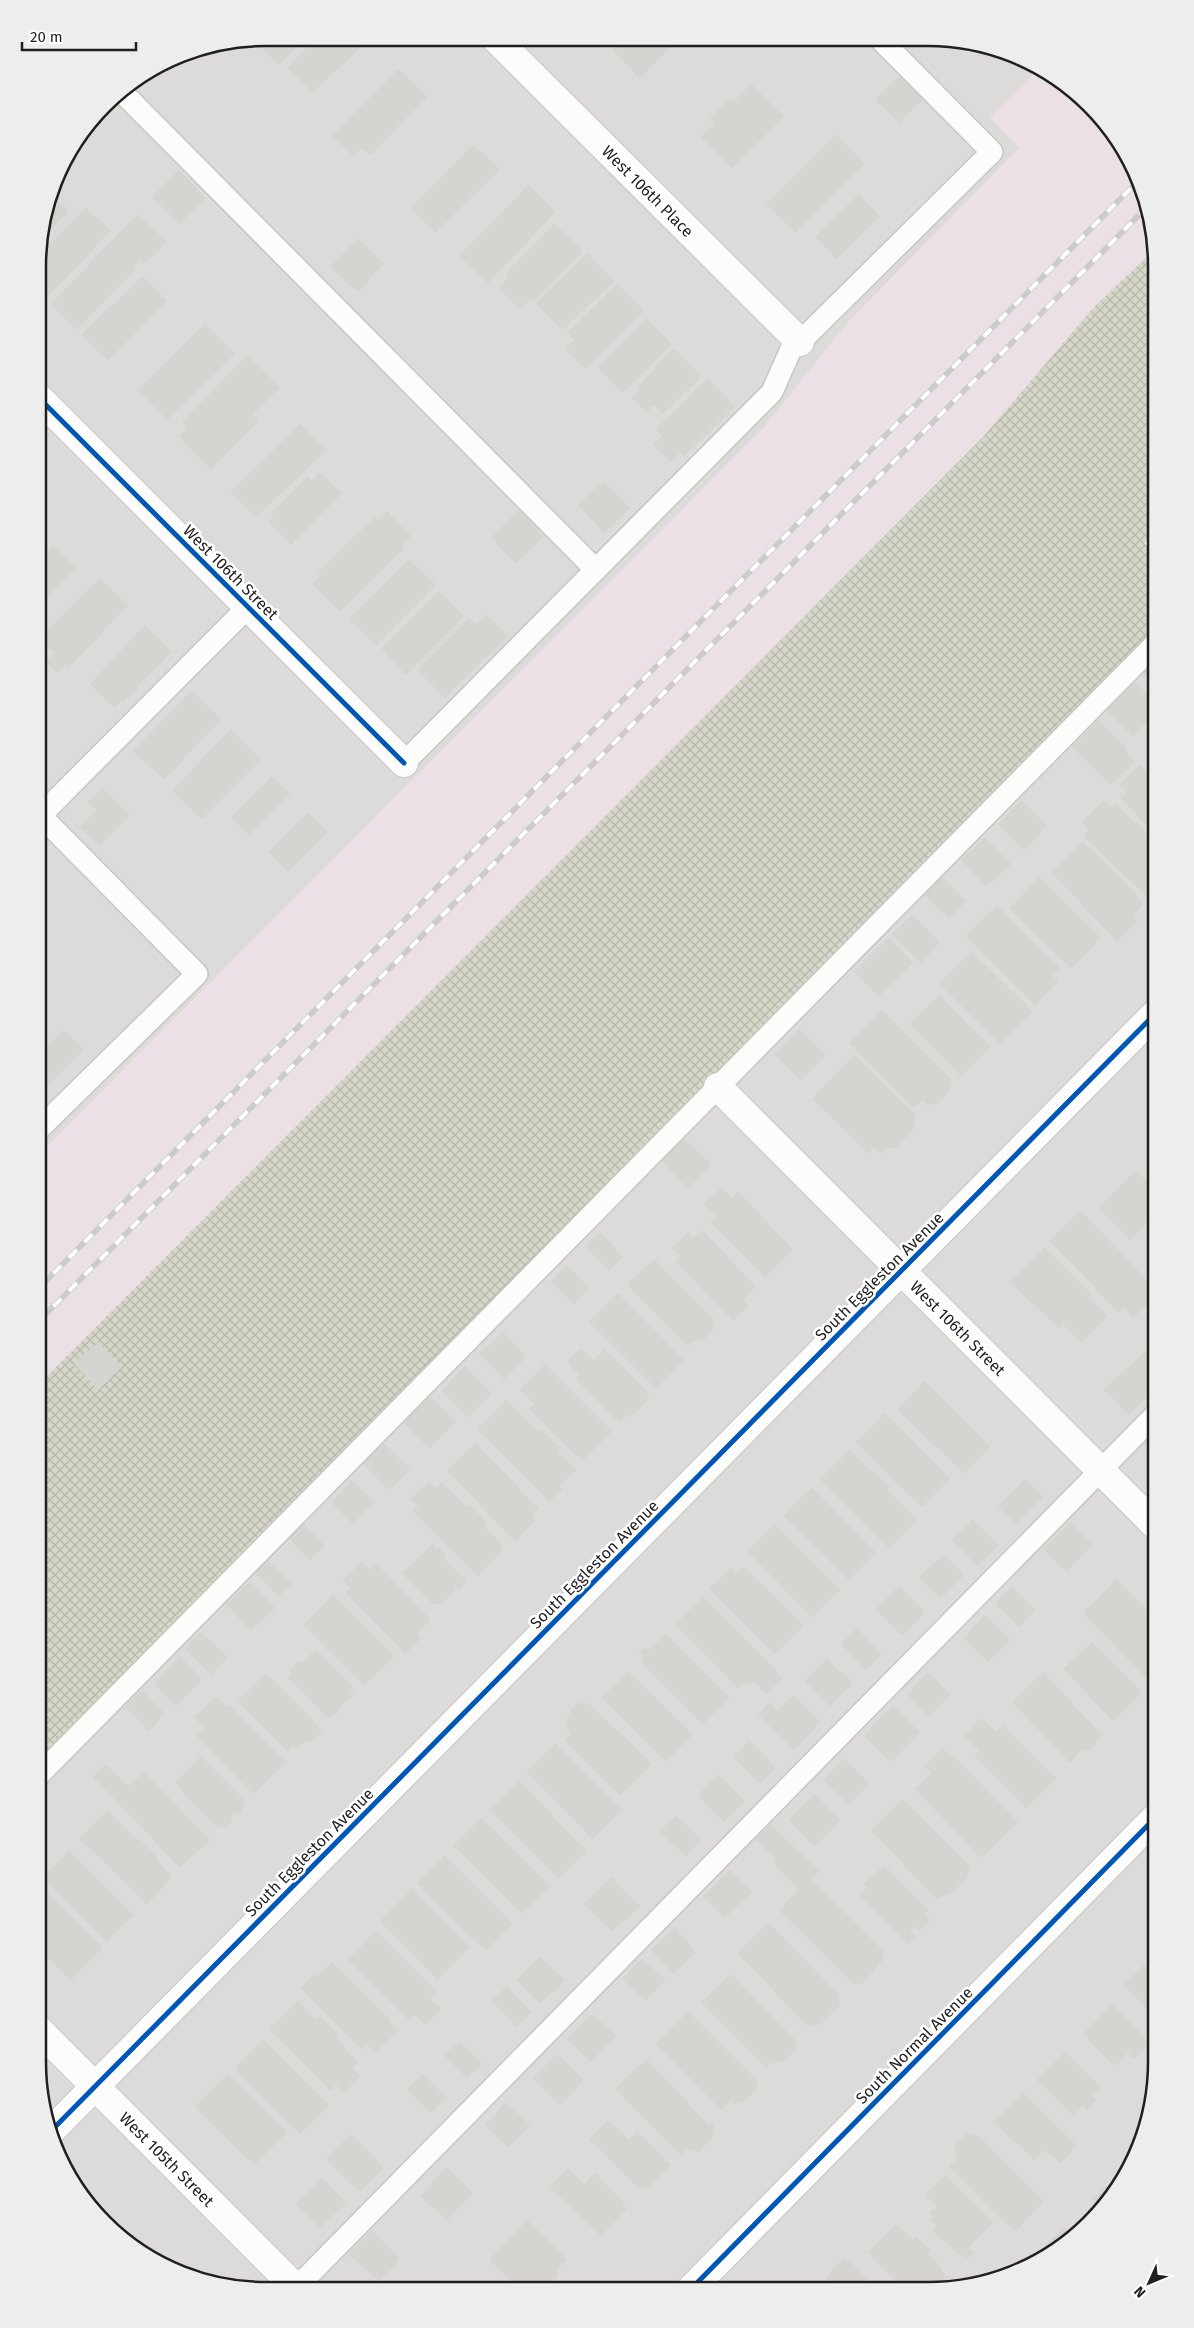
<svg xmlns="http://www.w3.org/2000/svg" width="1194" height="2328" font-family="'Fira Sans',sans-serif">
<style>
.residential{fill:#dcdbd9}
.industrial{fill:#ebe0e6}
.construction{fill:url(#construction-cross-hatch)}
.building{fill:#d5d4d0}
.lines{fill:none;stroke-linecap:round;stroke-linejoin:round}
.lane-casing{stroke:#c6c6c3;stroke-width:24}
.street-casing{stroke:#c6c6c3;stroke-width:30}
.lane{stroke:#fcfcfb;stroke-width:21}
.street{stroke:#fcfcfb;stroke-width:28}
.rail-casing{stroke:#cbcbca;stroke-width:5.5}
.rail{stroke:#fff;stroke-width:4;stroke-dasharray:11;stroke-linecap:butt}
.cycleway-casing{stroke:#fff;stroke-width:8}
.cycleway{stroke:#0057b8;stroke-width:5}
.labels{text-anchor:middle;stroke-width:5;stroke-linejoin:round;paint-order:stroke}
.street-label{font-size:16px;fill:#1f1f1f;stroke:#fff}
.rim{fill:none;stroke:#1f1f1f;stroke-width:2.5}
</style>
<defs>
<pattern id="construction-cross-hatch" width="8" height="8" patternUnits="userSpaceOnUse" patternTransform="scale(1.25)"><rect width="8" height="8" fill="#d6d7c8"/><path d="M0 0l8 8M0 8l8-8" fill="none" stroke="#b7b8ab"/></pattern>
</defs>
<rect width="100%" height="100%" fill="#edece7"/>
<path class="residential" d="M267,38L972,42L1029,61L1079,95L1096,115L38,1166L39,237L61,165L115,95L179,55Z
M1156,643V2077L1139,2149L1109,2201L1055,2252L1001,2278L927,2290L236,2288L166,2267L116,2234L76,2188L50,2135L38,2061V1776Z"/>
<path class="industrial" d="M1039,68L1079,95L1118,140L1144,193L1154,250L1094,307L984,436L38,1385V1155L764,427L848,322L1019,148L990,117Z"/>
<path class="construction" d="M1154,250L1156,267V531L1144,543L1156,555V643L38,1776V1385L984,436L1094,307Z"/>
<path class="building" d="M263,38H299L295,42L298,45L278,65L257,43Z
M317,38H370L313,93L287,67Z
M600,40H616L607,48Z
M622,40H678L640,79L612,50Z
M398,69L427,97L371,155L362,148L353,156L332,136Z
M900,75L924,99L899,123L875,100Z
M751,84L784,117L732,168L701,137L715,123L710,118L730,98L734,101Z
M836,134L865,163L795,233L766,205Z
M473,144L500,170L435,233L410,208Z
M179,170L206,198L179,224L152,197Z
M528,185L556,212L488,283L459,256Z
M859,194L880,216L836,259L815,237Z
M52,195L69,211L39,243V237Z
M86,208L111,231L46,299L39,292V256Z
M138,214L167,242L145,264L140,259L133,267L137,269L77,330L50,304Z
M554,223L583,251L534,301L531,298L520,310L498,288L509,276L506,273Z
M358,238L384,264L358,292L330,267Z
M587,253L614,281L563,330L536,303Z
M142,276L167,301L108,361L81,335Z
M617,283L644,310L585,369L565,349L574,340L567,333Z
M647,318L672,344L623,393L598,367Z
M205,324L235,354L167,420L138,390Z
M674,348L702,376L663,414L654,405L646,413L632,398L641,389L638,386Z
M247,355L280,387L253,414L258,421L211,469L179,437L186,428L182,422Z
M707,378L735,406L684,457L680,453L671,462L653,445L662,436L656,429Z
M300,424L326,450L256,518L230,492Z
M320,472L342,493L291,545L268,522L274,516L271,513L307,476L312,481Z
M603,481L630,508L604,533L578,505Z
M519,510L544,537L516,563L491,538Z
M387,511L411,536L402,545L405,548L340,611L312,583L321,575L318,571L375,517L378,520Z
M53,545L76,568L39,605V559Z
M409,560L436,585L376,646L349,619Z
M100,579L128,606L68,668L65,665L58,673L46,662L54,653L40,639L93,584L94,586Z
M439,591L465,616L406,675L381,648Z
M486,614L508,636L445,698L417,670L469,618L476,624Z
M144,625L172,651L123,703L121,701L115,708L90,684Z
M1156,661V686L1143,673Z
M1135,682L1156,703V712L1133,736L1106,711Z
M191,690L222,719L164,780L133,751Z
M1098,720L1127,749L1125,750L1135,761L1111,785L1072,747Z
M231,729L261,760L202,819L172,790Z
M1140,764L1146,771L1153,765L1156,769V836L1120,798L1127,792L1119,784Z
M272,776L290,794L249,835L231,818Z
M102,788L130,815L100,845L80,827L96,810L88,802Z
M1021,800L1048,825L1024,850L998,824Z
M1103,800L1111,808L1115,803L1156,842V887L1147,897L1083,836L1089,830L1082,822Z
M308,812L327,832L287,872L269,852Z
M985,837L1011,864L986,887L961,860Z
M1083,841L1144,903L1133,915L1138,920L1117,941L1051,873Z
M942,877L966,901L949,919L925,895Z
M1039,877L1101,938L1071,968L1009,909Z
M997,905L1060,968L1052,975L1058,982L1035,1006L966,936Z
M913,914L940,942L921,963L892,934Z
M889,938L913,963L878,997L854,972Z
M971,951L1033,1011L1000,1044L939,984Z
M940,995L991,1047L961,1076L910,1024Z
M882,1010L951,1079V1090L937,1104L927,1105L923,1100L914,1108L849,1043Z
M799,1029L826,1055L800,1081L774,1054Z
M63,1030L84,1050L42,1091L39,1087V1056Z
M855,1055L916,1115L914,1129L896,1148L887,1149L882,1154L874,1147L868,1154L812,1099Z
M683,1137L711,1164L688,1189L660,1159Z
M1135,1170L1156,1190V1213L1130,1240L1098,1208Z
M722,1187L732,1198L738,1192L793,1249L765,1277L710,1221L716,1216L704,1204Z
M1081,1210L1156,1290V1296L1133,1318L1124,1307L1119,1313L1049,1240Z
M702,1230L756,1286L743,1300L749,1306L733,1321L675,1261L680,1256L672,1248L689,1232L693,1238Z
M601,1232L623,1257L608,1271L585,1246Z
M1045,1247L1092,1294L1088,1297L1108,1316L1081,1343L1063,1325L1059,1329L1010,1282Z
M654,1259L714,1320L713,1331L703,1340L693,1341L688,1346L627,1284Z
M567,1264L590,1288L574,1304L551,1281Z
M618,1293L684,1360L656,1389L589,1322Z
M503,1332L526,1357L504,1379L480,1353Z
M98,1342L122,1367L98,1390L74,1364Z
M581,1348L593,1360L605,1349L649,1394L646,1397L649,1400L630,1417L628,1414L619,1423L576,1379L579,1375L567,1362Z
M1147,1349L1156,1359V1388L1128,1415L1104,1390Z
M545,1364L612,1431L582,1461L529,1409L534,1404L520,1390Z
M465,1366L492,1394L468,1418L441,1391Z
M924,1381L990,1447L964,1474L897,1409Z
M429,1396L456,1422L430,1449L403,1423Z
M506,1400L539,1433L542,1430L560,1448L557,1451L576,1470L560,1486L563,1489L549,1502L477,1429Z
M885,1413L950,1479L922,1507L856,1442Z
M383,1442L410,1469L389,1490L362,1463Z
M476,1443L539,1509L531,1516L536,1521L515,1541L447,1471Z
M849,1450L890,1487L887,1490L918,1520L889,1548L820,1479Z
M1025,1479L1043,1497L1016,1524L998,1507Z
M352,1480L374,1502L353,1524L331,1502Z
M429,1481L436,1488L441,1482L466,1507L469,1504L487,1523L484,1526L503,1544L500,1547L503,1550L478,1576L413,1511L418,1506L411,1499Z
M812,1487L876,1553L849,1580L783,1515Z
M973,1519L999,1545L977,1566L952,1540Z
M1070,1522L1093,1545L1067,1572L1043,1549Z
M304,1524L325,1546L310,1560L288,1538Z
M774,1524L840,1590L812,1618L747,1551Z
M433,1544L437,1549L439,1547L446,1554L443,1557L467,1581L459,1589L455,1585L453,1587L456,1590L441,1605L437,1603L434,1605L402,1573Z
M944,1554L964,1575L940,1599L919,1577Z
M268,1560L292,1584L278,1597L255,1572Z
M361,1562L370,1570L376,1563L431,1620L417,1633L421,1638L405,1654L346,1593L351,1588L342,1581Z
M744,1567L804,1626L775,1654L709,1588L731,1568L737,1574Z
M1116,1579L1148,1611L1149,1609L1156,1616V1688L1083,1613Z
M250,1581L275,1608L251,1631L226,1604Z
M899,1586L925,1612L902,1636L875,1610Z
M1012,1587L1035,1610L1019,1628L995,1603Z
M333,1595L394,1656L364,1685L303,1624Z
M703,1597L783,1678L766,1694L754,1681L750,1685L747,1682L738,1689L675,1624Z
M985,1615L1010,1640L988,1662L963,1638Z
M857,1628L882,1655L866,1670L841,1644Z
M201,1632L228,1658L211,1675L184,1649Z
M666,1634L730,1698L702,1725L641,1662L645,1658L638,1653L644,1647L649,1650Z
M1092,1642L1142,1693L1113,1721L1063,1669Z
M316,1649L354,1689L350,1693L353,1696L337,1709L339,1711L335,1715L334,1713L328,1719L287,1677L292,1673L289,1670L299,1660L302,1663Z
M180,1657L202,1679L176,1706L154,1683Z
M827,1659L853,1683L830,1707L805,1681Z
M629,1671L693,1734L666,1762L601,1698Z
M929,1672L951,1695L929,1717L907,1694Z
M1043,1672L1102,1735L1090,1750H1082L1070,1763L1012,1702Z
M266,1673L320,1727L319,1728L322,1731L310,1743L307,1740L296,1750L293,1746L289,1752L238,1701Z
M142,1690L165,1714L149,1731L125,1707Z
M793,1695L821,1722L794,1750L758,1715L770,1702L777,1711Z
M216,1696L226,1706L228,1704L286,1762L253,1794L196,1735L205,1728L194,1717Z
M578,1703L590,1704L652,1764L620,1796L564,1740L571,1734L566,1727L568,1724L567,1720L571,1710Z
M893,1705L920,1733L891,1762L864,1735Z
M981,1718L996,1732L1003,1725L1056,1778L1026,1808L974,1756L979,1751L964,1736Z
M749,1740L776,1767L759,1784L733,1757Z
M555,1743L622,1810L592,1839L526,1772Z
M943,1748L950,1756L952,1754L1018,1822L981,1858L915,1789L932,1773L924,1766Z
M201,1756L245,1800L241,1812L233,1814L230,1817L233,1821L225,1829L222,1825L218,1828L190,1800L175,1783Z
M844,1758L870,1783L849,1805L823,1780Z
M106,1764L129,1786L144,1772L210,1840L180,1868L93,1777Z
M718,1774L745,1800L724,1822L698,1795Z
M519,1781L587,1851L559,1879L490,1810Z
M815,1794L841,1821L814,1847L788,1820Z
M903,1799L970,1867L967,1878L951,1894L943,1896L938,1900L871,1831Z
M107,1810L137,1840L139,1838L158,1858L156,1859L172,1876L147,1905L80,1839Z
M676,1815L702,1840L686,1856L659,1832Z
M481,1818L550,1886L522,1914L453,1846Z
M770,1825L820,1871L811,1879L884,1951L883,1960L862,1984L853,1983L779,1910L799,1890L773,1862L776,1860L755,1839Z
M69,1851L133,1915L107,1941L43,1877Z
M445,1855L513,1923L486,1951L417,1883Z
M884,1865L928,1910L924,1914L930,1920L919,1931L914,1926L910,1931L916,1937L908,1944L859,1895L867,1888L864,1884Z
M730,1870L752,1892L725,1918L703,1896Z
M611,1877L640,1906L612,1932L584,1904Z
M44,1889L103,1947L70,1981L38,1948V1896Z
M412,1889L470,1947L437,1980L380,1921Z
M769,1922L839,1995L840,2005L820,2025H807L737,1953Z
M675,1928L696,1952L673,1974L651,1950Z
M376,1930L437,1992L430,1999L441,2008L425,2025L414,2015L409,2020L348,1960Z
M540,1956L565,1981L540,2004L516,1979Z
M642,1958L666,1980L646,2001L622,1979Z
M1153,1959L1156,1962V2019L1123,1985L1144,1965L1145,1967Z
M332,1962L391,2021L390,2022L398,2031L375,2053L367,2045L362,2050L301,1988L314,1974L317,1977Z
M731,1974L795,2040L797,2048L784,2062H771L766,2068L701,2002Z
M507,1986L532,2012L517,2027L491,2001Z
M298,2000L316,2020L320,2017L339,2036L336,2038L358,2062L352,2067L361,2076L344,2093L336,2085L330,2091L269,2029Z
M1112,2004L1145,2037L1144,2038L1149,2044L1134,2059L1128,2053L1115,2066L1083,2034Z
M688,2011L757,2080V2090L743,2103L734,2104L731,2100L721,2110L656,2044Z
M593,2014L616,2036L591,2062L567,2039Z
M264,2039L329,2105L300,2134L235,2068Z
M459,2041L482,2064L467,2078L444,2055Z
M1065,2052L1102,2087L1092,2096L1097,2100L1087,2110L1083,2106L1073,2115L1037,2080Z
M557,2054L584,2081L560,2105L533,2078Z
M646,2059L709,2125L712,2122L714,2125V2135L699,2152L687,2149L681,2155L615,2088Z
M228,2073L287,2132L254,2165L195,2107Z
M423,2074L446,2097L431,2113L407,2090Z
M1023,2093L1077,2146L1060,2163L1044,2150L1034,2160L994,2122Z
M506,2102L530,2125L508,2148L485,2125Z
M609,2120L629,2140L637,2132L671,2165L646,2190L643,2187L639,2190L589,2139Z
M967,2133L979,2136L1044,2202L1015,2232L949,2166L957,2159L955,2156V2145Z
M351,2134L384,2167L359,2192L326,2159Z
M446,2167L473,2192L447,2220L420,2196Z
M568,2169L584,2185L595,2173L625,2203L622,2206L627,2209L601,2236L550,2187Z
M945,2175L993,2222L968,2248L973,2253L968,2259L962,2254L960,2256L932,2230L937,2225L930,2220L933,2217L929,2213L936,2206L925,2195Z
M322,2178L346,2203L320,2228L296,2204Z
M1112,2181L1117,2187L1109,2201L1102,2208L1093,2199Z
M527,2220L567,2259L556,2271L559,2275L545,2289H520L489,2260Z
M897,2224L913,2240L916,2236L931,2250L927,2254L942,2268L941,2270L950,2280L941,2288L905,2290L868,2253Z
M1064,2227L1072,2236L1055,2252L1046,2256L1040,2250Z
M373,2230L399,2258L395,2262L397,2264L379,2281L348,2254Z
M843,2259L847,2262L849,2260L877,2290H820L828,2282L825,2278Z"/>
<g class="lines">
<g class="lane-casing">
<path id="lane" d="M121,91L596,570
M800,342L992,152L882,41
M404,763L772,392L796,338
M40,816L248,607
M38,1130L197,974L39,814
M38,1776L1156,643
M295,2289L1156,1414"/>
</g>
<g class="street-casing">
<path id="street" d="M496,39L800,342
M39,398L404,763
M718,1087L1156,1526
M38,2029L297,2289
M49,2133L1156,1013
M690,2290L1156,1817"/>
</g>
<use href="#lane" class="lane"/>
<use href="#street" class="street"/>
<g class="rail-casing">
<path id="rail" d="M38,1289L1138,181
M38,1322L1147,207"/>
</g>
<use href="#rail" class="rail"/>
<g class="cycleway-casing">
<path id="cycleway" d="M39,398L404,763
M49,2133L1156,1013
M690,2290L1156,1817"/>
</g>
<use href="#cycleway" class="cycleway"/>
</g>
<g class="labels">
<g class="street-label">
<text transform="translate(648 191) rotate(45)" y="6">West 106th Place</text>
<text transform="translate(231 572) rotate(45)" y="6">West 106th Street</text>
<text transform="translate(879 1276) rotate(-45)" y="6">South Eggleston Avenue</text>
<text transform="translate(958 1328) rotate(45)" y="6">West 106th Street</text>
<text transform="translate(594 1564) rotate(-45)" y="6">South Eggleston Avenue</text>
<text transform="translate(309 1852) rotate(-45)" y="6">South Eggleston Avenue</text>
<text transform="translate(914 2045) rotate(-45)" y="6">South Normal Avenue</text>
<text transform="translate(167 2159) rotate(45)" y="6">West 105th Street</text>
</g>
</g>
<path d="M0 0H1194V2328H0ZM266 46H928A220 220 0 0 1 1148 266V2062A220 220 0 0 1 928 2282H266A220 220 0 0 1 46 2062V266A220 220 0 0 1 266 46Z" fill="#ededed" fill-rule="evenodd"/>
<path class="rim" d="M266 46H928A220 220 0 0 1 1148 266V2062A220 220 0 0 1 928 2282H266A220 220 0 0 1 46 2062V266A220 220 0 0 1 266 46Z"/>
<g transform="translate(1149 2283) rotate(226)" stroke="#ffffff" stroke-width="4" paint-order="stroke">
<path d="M0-4L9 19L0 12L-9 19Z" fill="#1f1f1f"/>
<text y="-8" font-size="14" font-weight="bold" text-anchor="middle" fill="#1f1f1f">N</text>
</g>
<path d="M22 42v8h114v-8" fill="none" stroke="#1f1f1f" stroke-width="2.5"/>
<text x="30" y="42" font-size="15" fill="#1f1f1f" stroke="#ffffff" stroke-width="4" paint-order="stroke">20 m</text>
</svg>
